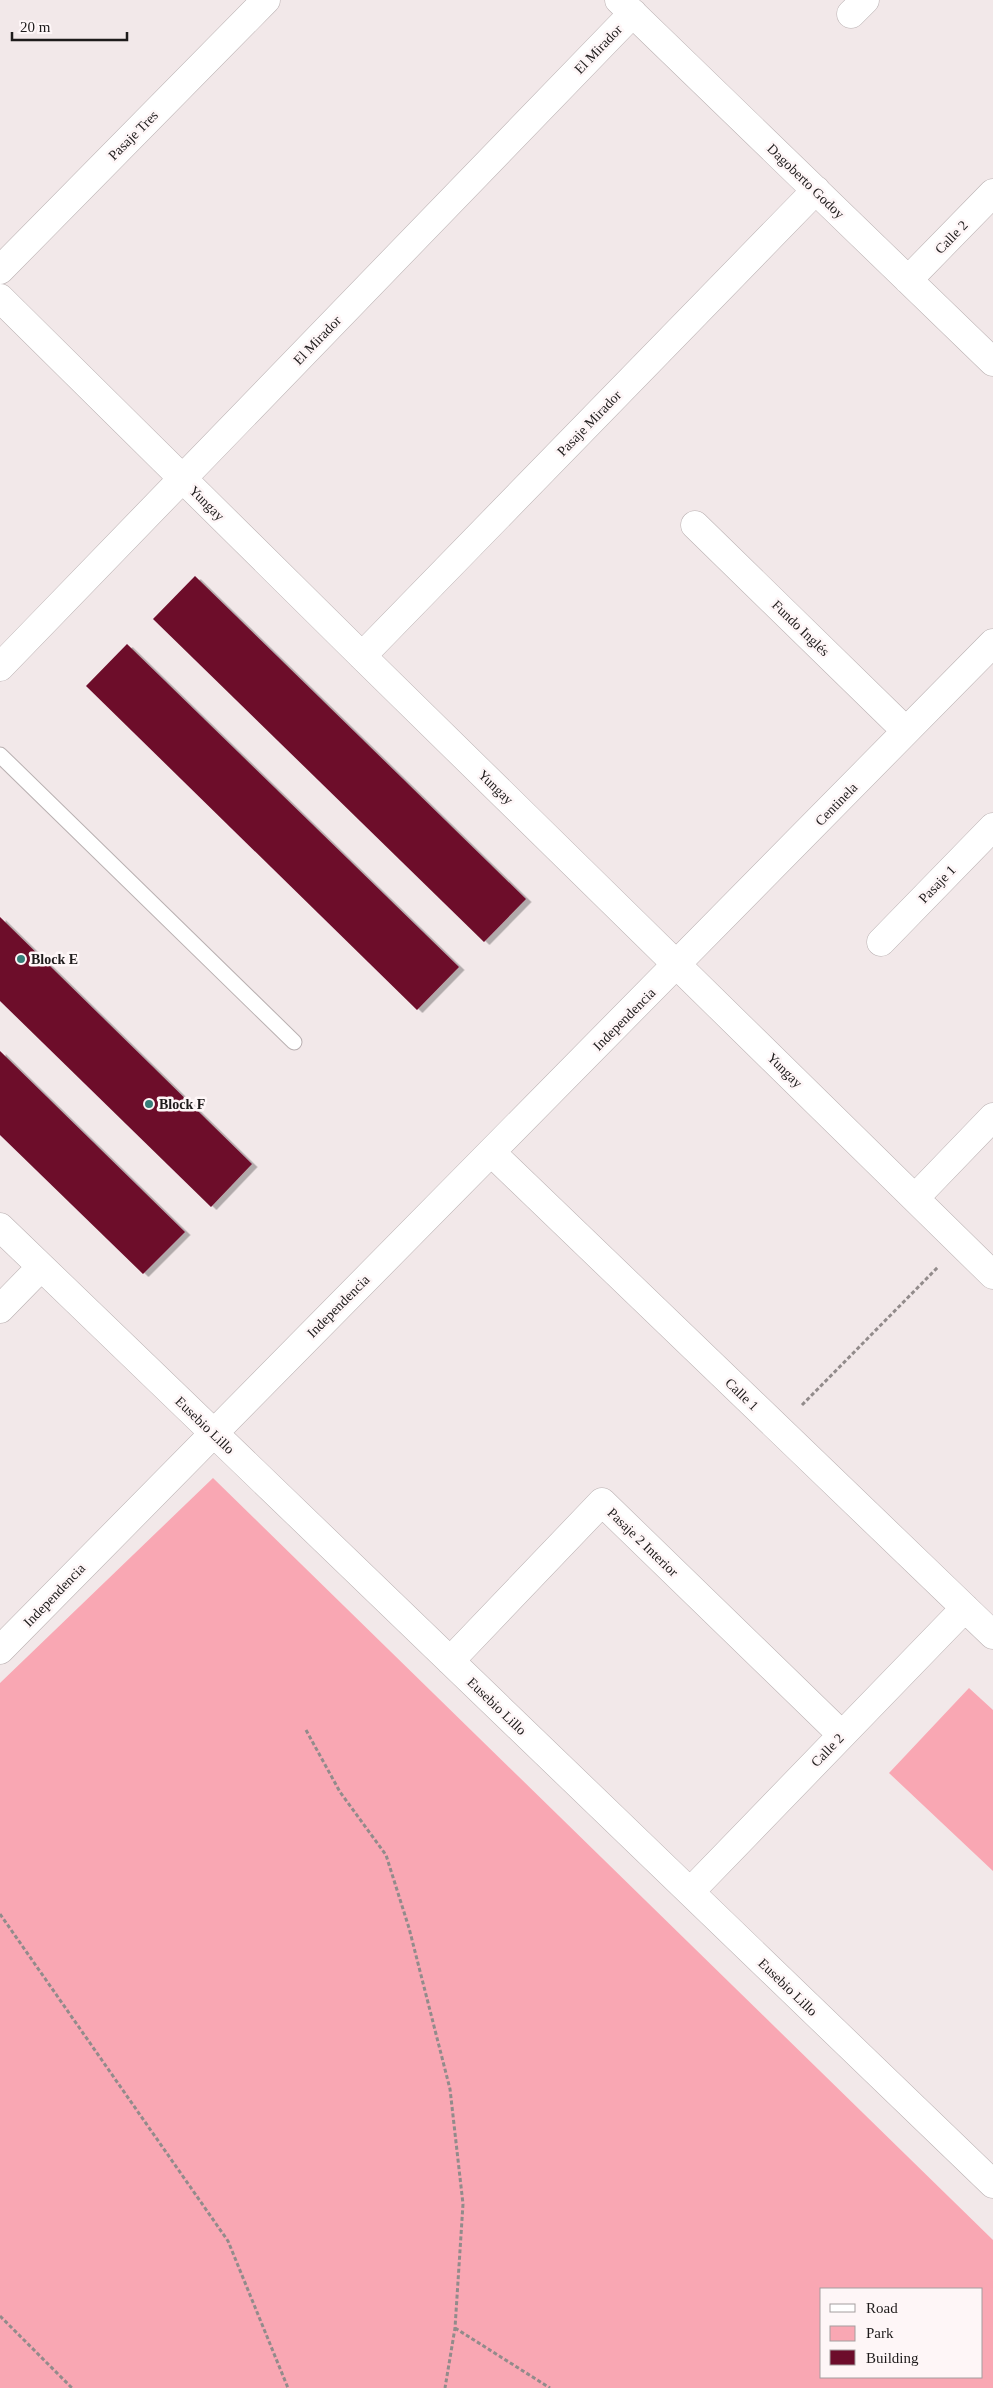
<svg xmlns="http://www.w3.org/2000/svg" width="993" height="2388" font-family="'Times New Roman',serif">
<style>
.green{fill:#f9a7b3;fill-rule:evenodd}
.building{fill:#6d0c2b;filter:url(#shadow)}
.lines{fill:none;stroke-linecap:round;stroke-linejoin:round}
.service-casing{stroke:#b9b0b1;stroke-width:17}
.minor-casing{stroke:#b9b0b1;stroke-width:29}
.path{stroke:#928b8b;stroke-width:3;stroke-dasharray:4 2.5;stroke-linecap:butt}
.service{stroke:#fff;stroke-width:15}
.minor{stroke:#fff;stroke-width:28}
.poi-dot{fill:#367e79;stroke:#fef6f7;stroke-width:2}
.labels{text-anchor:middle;stroke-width:5;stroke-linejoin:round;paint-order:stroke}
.street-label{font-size:14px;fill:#1e1b1b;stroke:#fef6f7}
.poi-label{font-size:14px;font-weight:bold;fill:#1e1b1b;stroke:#fef6f7;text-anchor:start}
</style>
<defs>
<filter id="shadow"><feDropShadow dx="5.5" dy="3" stdDeviation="0" flood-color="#0004"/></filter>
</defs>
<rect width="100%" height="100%" fill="#f2e8e9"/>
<path class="green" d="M213,1478L993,2240V2388H0V1683ZM982,2289V2377H822V2289Z
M969,1688L993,1710V1871L889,1773Z"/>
<path class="building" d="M195,576L526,899L484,942L153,619Z
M127,644L459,967L417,1010L86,686Z
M0,917L252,1164L211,1207L0,1001Z
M0,1051L185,1232L143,1274L0,1135Z"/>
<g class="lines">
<g class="service-casing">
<path id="service" d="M0,755L294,1042"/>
</g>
<g class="minor-casing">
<path id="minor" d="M619,0L993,362
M851,14L865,0
M0,270L266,0
M908,280L993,193
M0,298L362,656L993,1275
M695,525L906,731
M362,656L816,190
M0,667L633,13
M881,942L993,827
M491,1152L993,1635
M915,1198L993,1117
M0,1227L993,2184
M0,1309L41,1267
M0,1650L993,643
M450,1661L602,1502L842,1735
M690,1892L965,1608"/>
</g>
<path class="path" d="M802,1405L938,1267
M306,1730L340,1792L386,1855L409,1928L450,2089L463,2204L455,2328L445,2388
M0,1914L228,2241L288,2388
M0,2316L72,2388
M455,2328L550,2388"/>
<use href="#service" class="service"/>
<use href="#minor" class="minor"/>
</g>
<g class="poi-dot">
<circle cx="21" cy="959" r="5"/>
<circle cx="149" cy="1104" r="5"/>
</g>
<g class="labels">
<g class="street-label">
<text transform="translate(598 49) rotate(-46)" y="5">El Mirador</text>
<text transform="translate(133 135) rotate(-45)" y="5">Pasaje Tres</text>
<text transform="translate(806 181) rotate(44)" y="5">Dagoberto Godoy</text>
<text transform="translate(951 237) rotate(-46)" y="5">Calle 2</text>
<text transform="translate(317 340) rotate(-46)" y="5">El Mirador</text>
<text transform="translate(589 423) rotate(-46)" y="5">Pasaje Mirador</text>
<text transform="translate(207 503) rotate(45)" y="5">Yungay</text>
<text transform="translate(801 628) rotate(44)" y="5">Fundo Inglés</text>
<text transform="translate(496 787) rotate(44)" y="5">Yungay</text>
<text transform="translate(836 804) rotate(-46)" y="5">Centinela</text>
<text transform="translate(937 884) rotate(-46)" y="5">Pasaje 1</text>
<text transform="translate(624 1019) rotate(-45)" y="5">Independencia</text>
<text transform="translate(785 1070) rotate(45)" y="5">Yungay</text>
<text transform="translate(338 1306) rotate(-45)" y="5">Independencia</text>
<text transform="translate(742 1394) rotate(44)" y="5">Calle 1</text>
<text transform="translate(205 1425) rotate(44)" y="5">Eusebio Lillo</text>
<text transform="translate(643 1542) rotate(44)" y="5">Pasaje 2 Interior</text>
<text transform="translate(54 1595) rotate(-46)" y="5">Independencia</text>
<text transform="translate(497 1706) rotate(44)" y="5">Eusebio Lillo</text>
<text transform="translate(827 1750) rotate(-46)" y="5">Calle 2</text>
<text transform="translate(788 1987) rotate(44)" y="5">Eusebio Lillo</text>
</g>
<g class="poi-label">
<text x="31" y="964">Block E</text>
<text x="159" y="1109">Block F</text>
</g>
</g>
<rect x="820" y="2288" width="162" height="90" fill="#fef6f7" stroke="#a49e9f"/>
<rect x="830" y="2304" width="25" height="8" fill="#ffffff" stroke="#a49e9f"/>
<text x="866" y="2313" font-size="15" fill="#1e1b1b">Road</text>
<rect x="830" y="2326" width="25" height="15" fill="#f9a7b3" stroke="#a49e9f"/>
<text x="866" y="2338" font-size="15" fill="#1e1b1b">Park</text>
<rect x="830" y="2350" width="25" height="15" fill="#6d0c2b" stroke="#a49e9f"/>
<text x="866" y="2363" font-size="15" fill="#1e1b1b">Building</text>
<path d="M12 32v8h115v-8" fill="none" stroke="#1e1b1b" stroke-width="2.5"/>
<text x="20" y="32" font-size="15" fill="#1e1b1b" stroke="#fef6f7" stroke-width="4" paint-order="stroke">20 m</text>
</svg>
